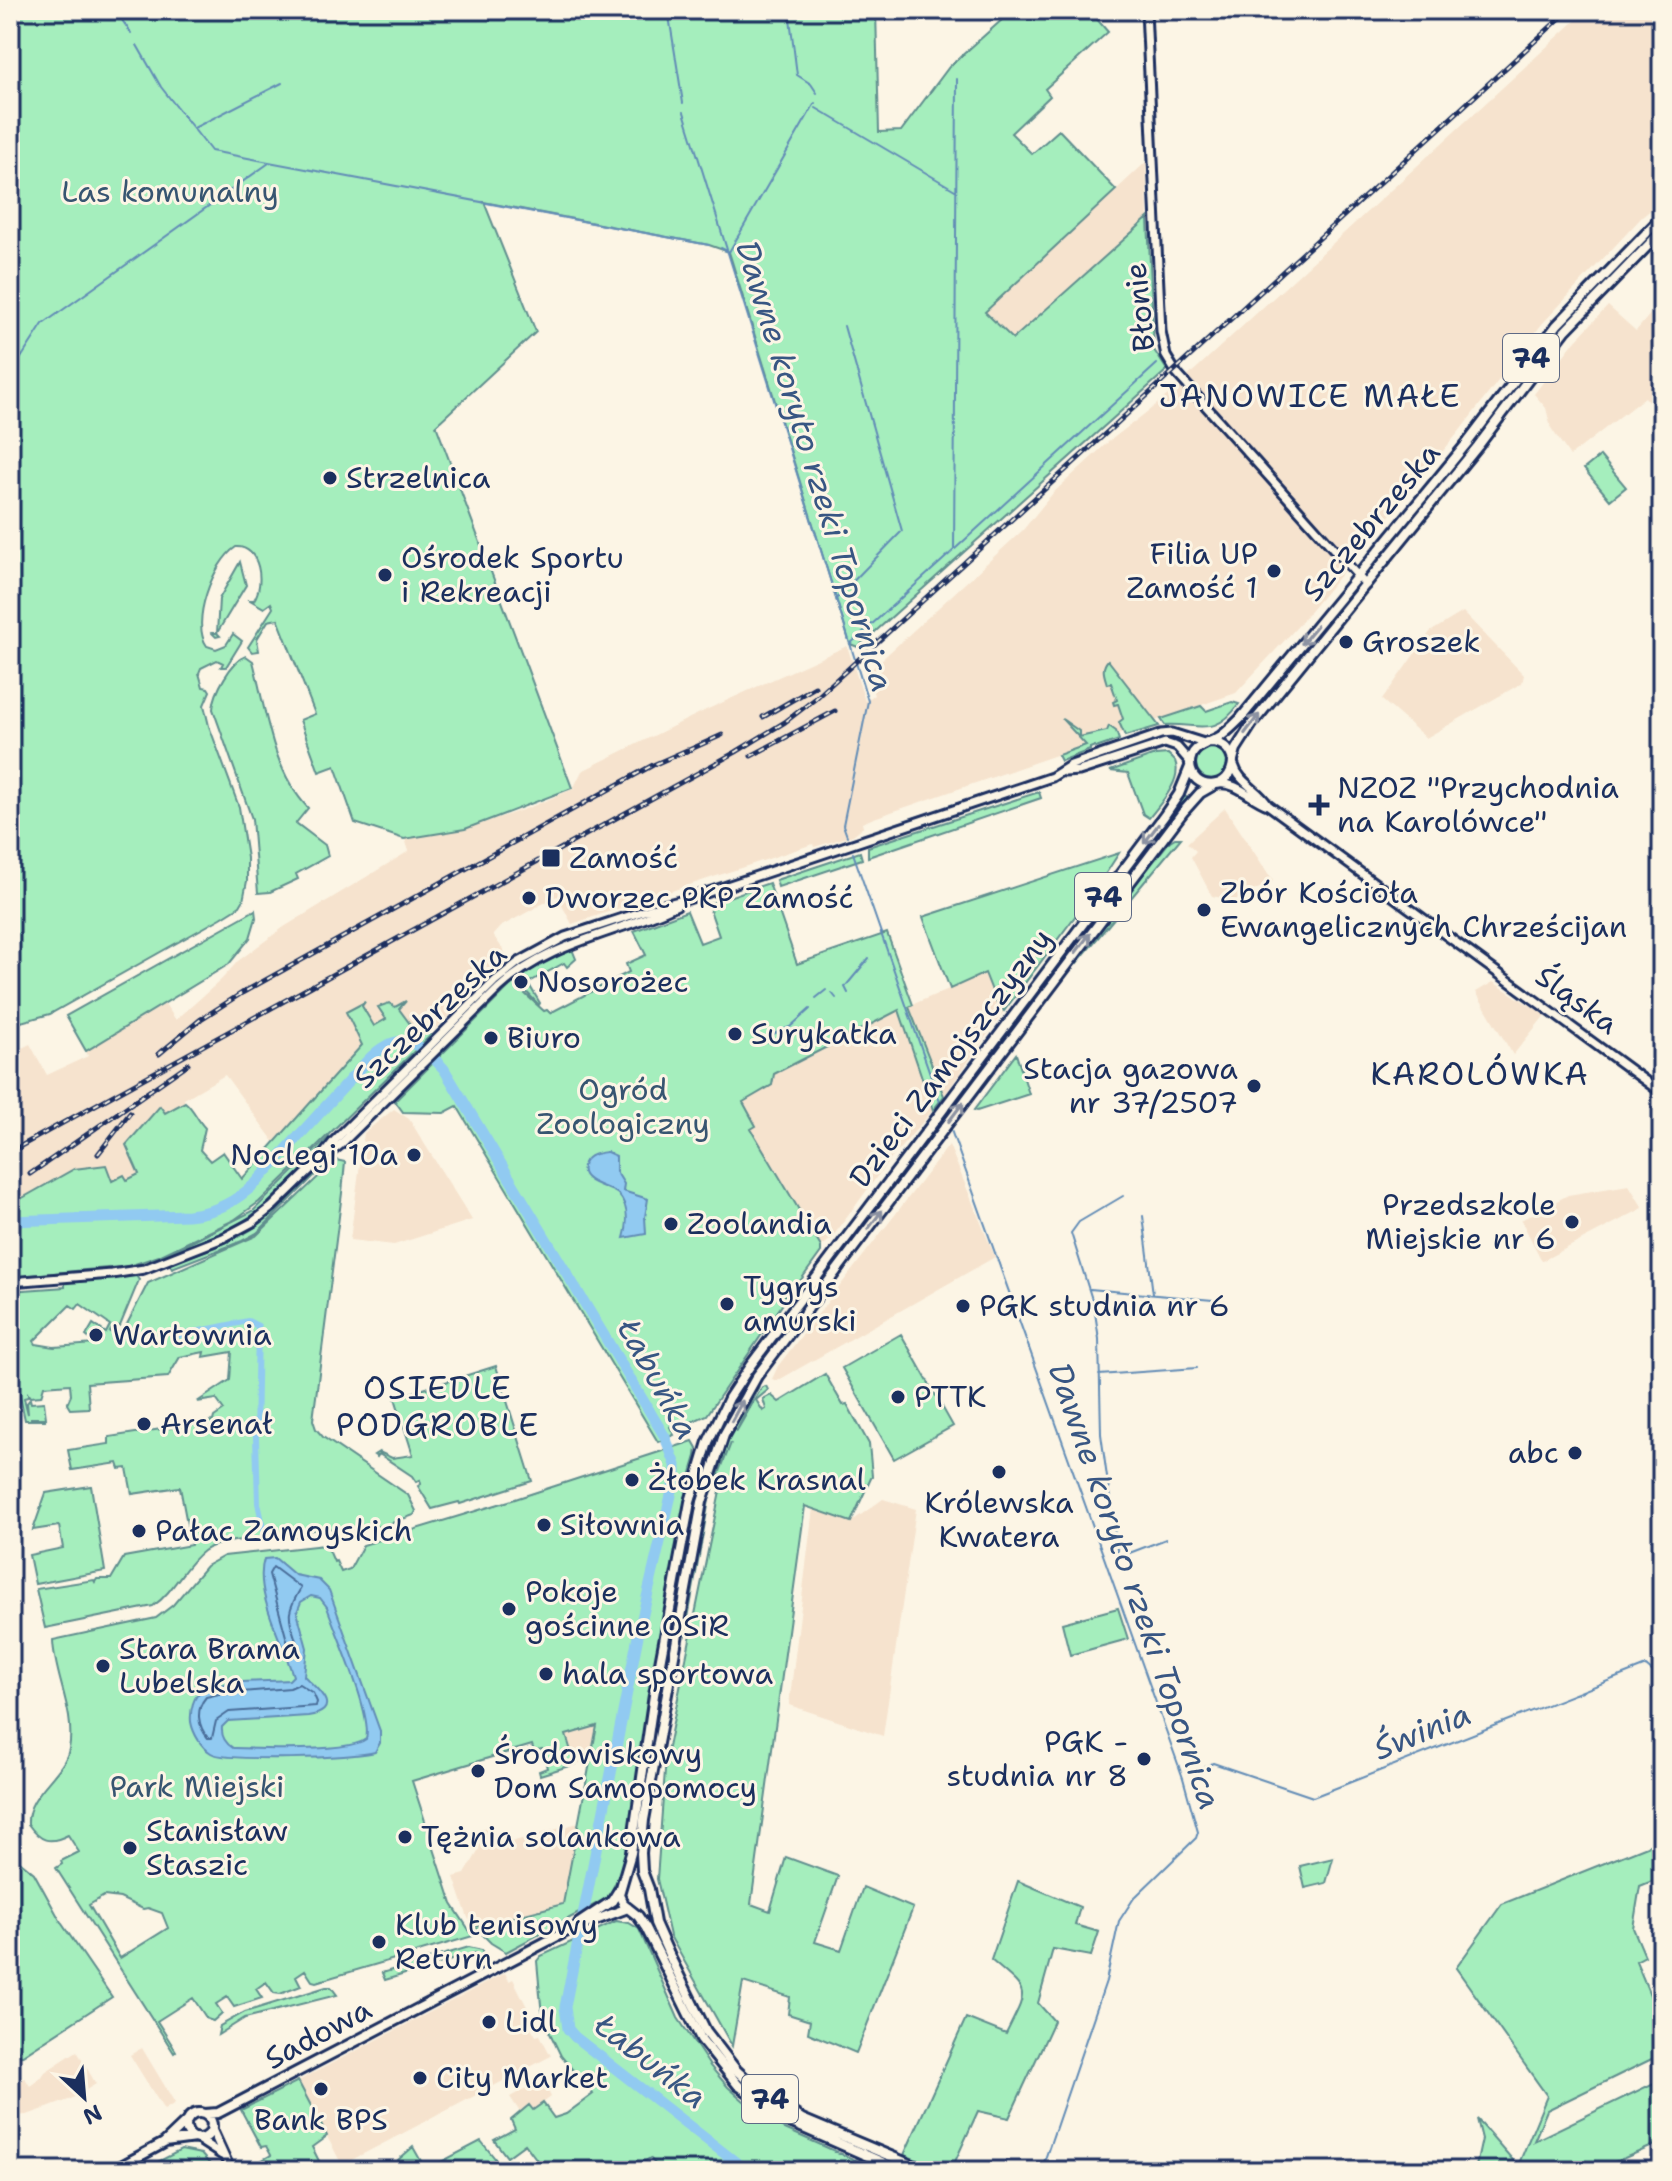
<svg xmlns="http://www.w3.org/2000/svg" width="1672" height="2181" font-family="'Shantell Sans',sans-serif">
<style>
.built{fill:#f6e3ce}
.green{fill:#a5eebd;stroke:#608e8e;stroke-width:2;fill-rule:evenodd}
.water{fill:#91caf1;stroke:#628cb6;stroke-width:2;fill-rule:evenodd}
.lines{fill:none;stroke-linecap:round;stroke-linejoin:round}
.shore{stroke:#4a6d99;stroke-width:2}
.stream{stroke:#628cb6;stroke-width:2}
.canal{stroke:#91caf1;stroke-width:6}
.river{stroke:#91caf1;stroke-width:11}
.minor-casing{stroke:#1b2f5e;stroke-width:13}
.major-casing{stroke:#1b2f5e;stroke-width:14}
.minor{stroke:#fcf5e5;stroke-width:7}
.major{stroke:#fcf5e5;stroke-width:8}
.rail-casing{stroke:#1b2f5e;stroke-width:5}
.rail{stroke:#fcf5e5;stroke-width:2;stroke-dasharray:6;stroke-linecap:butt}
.oneway{stroke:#8c92a2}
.poi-dot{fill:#1b2f5e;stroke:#fcf5e5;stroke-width:3}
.labels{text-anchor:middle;stroke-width:6;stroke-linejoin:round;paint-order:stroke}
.shield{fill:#fcf5e5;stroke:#5e6a86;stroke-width:2}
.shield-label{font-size:28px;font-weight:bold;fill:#1b2f5e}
.park-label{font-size:30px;fill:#375571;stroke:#fcf5e5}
.street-label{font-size:30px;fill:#1b2f5e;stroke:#fcf5e5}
.poi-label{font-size:30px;fill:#1b2f5e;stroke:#fcf5e5;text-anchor:start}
.neighbourhood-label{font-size:32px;letter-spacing:2px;fill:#1b2f5e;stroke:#fcf5e5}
.water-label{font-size:32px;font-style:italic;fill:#385683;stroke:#fcf5e5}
</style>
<rect width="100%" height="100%" fill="#fcf5e5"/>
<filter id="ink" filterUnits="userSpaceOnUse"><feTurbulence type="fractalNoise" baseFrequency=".0125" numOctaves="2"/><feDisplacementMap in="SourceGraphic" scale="16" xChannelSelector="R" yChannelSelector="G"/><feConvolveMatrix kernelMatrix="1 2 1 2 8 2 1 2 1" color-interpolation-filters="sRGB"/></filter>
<g filter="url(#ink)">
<path class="built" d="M1587,10H1662V201L1642,217L1542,324L1458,433L1297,627L1236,693L874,818L862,823L863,827L853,835L841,839L814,847L813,844L572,924L557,896L500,927L493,935L509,958L429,1035L413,1028L369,1036L275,1143L225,1075L184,1099L185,1102L165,1114L161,1107L126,1145L140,1174L127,1181L112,1182L106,1166L74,1169L10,1205V1054L30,1044L47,1075L88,1056L86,1051L165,1004L176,1020L222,979L238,961L284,927L409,851L405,839L465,829L528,808L573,789L582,771L708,709L847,646L865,701L874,695L866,674L1023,530L1053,493L1107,443L1161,401Z
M1146,162L1148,218L1013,339L985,312Z
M1662,300V410L1658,406L1654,409L1645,397L1570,456L1551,428L1546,408L1534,394L1575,341L1608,306L1636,331Z
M1463,612L1524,675L1522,683L1426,738L1382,700L1430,632Z
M1225,808L1273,881L1225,906L1222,898L1212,896L1191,857L1196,851L1187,843Z
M986,973L998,1006L1004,1011L944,1096L909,1006Z
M1493,982L1545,1015L1513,1055L1476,992Z
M899,1010L933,1110L884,1167L831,1239L821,1247L751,1129L756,1126L743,1102L772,1085L774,1074Z
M394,1109L409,1119L472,1220L394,1245L350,1240L364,1133Z
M949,1145L995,1257L777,1381L772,1379L778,1366Z
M1629,1185L1643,1208L1542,1261L1521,1220L1568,1195Z
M883,1499L916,1509L883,1736L789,1705L813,1508L851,1522Z
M597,1726L591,1760L575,1764L566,1735Z
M578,1823L563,1904L475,1927L468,1918L454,1877L465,1874L479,1850L473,1832L492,1825L497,1846Z
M505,1973L509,1981L513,1979L533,2019L528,2022L536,2036L540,2035L551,2056L342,2165L298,2081Z
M142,2048L175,2103L164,2110L130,2055Z
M77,2051L96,2084L71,2099L50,2107L27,2115L10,2116V2087L25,2078L30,2086L41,2078L45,2072Z
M542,2079L551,2097L533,2110L529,2106L520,2112L510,2097Z"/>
<path class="green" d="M10,10H876L879,132L901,131L949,67L1013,10H1089L1108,32L1045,89L1050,96L1011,133L1032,154L1059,130L1116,190L985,312L1013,339L1148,218L1154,350L1167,370L858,647L850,644L729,252L709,245L484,202L536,332L436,425L572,788L465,829L404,839L355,823L335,766L319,772L300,720L315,714L278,619L268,621L257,639L259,651L252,652L248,647L273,608L271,603L264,608L250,600H254C265,583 260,546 236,547C213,562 190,623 207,646L216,649L226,645L233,634L242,641L226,667H221L223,663L217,660L201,668L199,673L203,687L208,688L210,691L204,705L209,726L239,807L247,858V881L243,901L240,906L221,918L50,1014L10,1025Z
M1600,456L1626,487L1610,500L1584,469Z
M240,562L246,585L217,633L220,636L216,637L212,633H217L219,599Z
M246,656L253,661C266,711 272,770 308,808L296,823L325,845L328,856L296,874L298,879L270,892L258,893L252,819L213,709C214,693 231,661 246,656Z
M1108,660L1159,726L1125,736L1119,722L1123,719L1118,704L1114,705L1113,702L1117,700L1111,683L1107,684C1104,674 1101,668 1108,660Z
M1232,702L1239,704C1215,738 1199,723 1165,725L1161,719L1201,706L1206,711Z
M1062,719L1079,731V737L1107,731L1109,726L1116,731L1119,740L1096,748L1095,746L1090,748V750L1061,761L1058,755L1086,745Z
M1196 763a16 16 0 1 1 32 0a16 16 0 1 1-32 0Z
M1168,754L1175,761C1183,780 1160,804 1149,818L1143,814L1128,773L1110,771L1155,755Z
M1039,792L1041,798L868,857V847Z
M1183,795L1189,799L1067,958L1063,956Z
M1175,838H1181L1076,964L1073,963L1170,841Z
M860,852L862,859L778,887L776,880Z
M1119,853L1097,887L1004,1011L998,1006L985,973L950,989L923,917Z
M769,883L797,964L887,933L913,1005L909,1007L944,1096L933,1110L899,1010L774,1074L772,1085L743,1102L756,1126L751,1129L821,1247V1252L790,1295L787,1293L784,1297L786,1299L707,1415L676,1429L673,1424L670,1427L674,1435L658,1442L457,1106L444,1113L403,1112L395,1101L513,983L544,1011L547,1010L550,1013L629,972L626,964L646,955L634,931L687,911L700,943L719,936L708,904Z
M255,910L256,918L250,938L229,964L86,1051L66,1016Z
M572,949L576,959L567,967L564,963L528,983L540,1003L539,1005L516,981L539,965Z
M406,1001L399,1009L413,1028L431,1035L259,1202L234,1220L159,1256L129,1266L10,1277V1205L74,1169L106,1165L112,1181L124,1175L127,1180L139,1174L126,1145L160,1106L165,1113L185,1102C194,1109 197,1120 205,1128L200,1150L210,1161L223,1152L242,1179L362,1045L346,1012L365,1002L362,1006L374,1026L386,1019L378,1007L389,1003L395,1007Z
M1016,1054L1029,1094L977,1111L974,1110Z
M329,1137L332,1139C306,1166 281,1196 251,1216C225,1234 194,1243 166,1255L253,1211Z
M341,1149L257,1233L242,1241L172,1268L170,1264C199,1252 230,1244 257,1226C288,1205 313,1174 341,1149Z
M336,1160L345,1162L342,1193L313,1420L316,1429L323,1437L408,1495L416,1511L414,1515L383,1526L366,1528L318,1529L295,1533V1536C271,1538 222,1538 203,1551C184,1565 174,1592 153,1606L45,1628L36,1589L94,1580L95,1582L97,1579H111L124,1557L191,1545L180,1487L132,1494L127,1468L120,1469L118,1463L72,1470L68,1450L109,1444V1437L213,1421L214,1417L224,1410L216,1399L197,1402L230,1380L232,1352L203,1357L204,1352L180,1357L168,1377L87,1383L89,1408L70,1409L67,1404L71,1395L70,1384L44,1386L41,1396L30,1397L28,1394V1397L24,1398L28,1414L27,1403L30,1399L31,1403L44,1402L46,1418H30L46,1420H25L19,1392L10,1395V1291L65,1287V1281L136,1276L139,1280L120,1326H113L110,1332L120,1334L123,1332L148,1283L256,1236ZM80,1304L110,1325L106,1333L93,1324L86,1336L96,1344L54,1347L36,1344L34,1341L70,1305L76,1309Z
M901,1334L953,1426L894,1459L842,1368Z
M496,1366L532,1481L460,1504L459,1502L432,1509L418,1486L421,1484L420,1480L416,1482L412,1476L379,1454L377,1457L374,1455L379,1452L392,1458L413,1455L395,1398Z
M825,1374L843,1405L847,1404L869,1444L872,1476L851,1522L805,1506L751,1904L770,1911L786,1857L838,1876L815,1942L841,1950L863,1887L913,1908L856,2053L808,2033L810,2021L788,2014L790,1997L743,1982L732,2046L670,1936L657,1879L666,1757L723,1477L719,1474L731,1443L709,1500L685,1635L682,1630C698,1544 706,1458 759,1386L736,1432L762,1387L766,1386L768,1390L756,1400L763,1411L766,1409L763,1399L771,1395L779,1402Z
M693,1441L697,1448L696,1456L688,1483L673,1565L625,1862L609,1897L506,1952L491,1943L475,1927L563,1904L597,1726L566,1735L575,1764L540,1775L539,1771L547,1768L542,1749L534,1751L532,1745L412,1781L452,1904L473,1936L316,1982L312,1981L305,1970L296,1976L301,1986L280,1994L274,1993L266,1982L256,1989L262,1998L234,2007L227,1997L216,2004L222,2013L213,2021L207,2019L193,1998L157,2021L176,2051L174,2053L56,1868L62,1864L61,1861L79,1852L68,1835C49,1845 40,1841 28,1824C26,1794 64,1775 69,1749C76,1712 54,1676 53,1640L156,1618L173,1605L206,1566L224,1556L324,1545L329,1550L334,1562L336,1561L341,1572L350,1569L363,1545L509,1501ZM104,1896L120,1898L143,1909L148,1908L162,1913L168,1928L120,1958L89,1905Z
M91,1486L105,1571L35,1584L29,1555L63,1548L59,1526L33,1530L46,1493Z
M1118,1608L1128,1639L1070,1655L1062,1623Z
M1662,1840V1877L1640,1886L1633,1928L1645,1956L1636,1961L1662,2024V2054L1547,2110L1534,2141L1662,2079V2142L1594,2171H1475L1482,2139L1477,2119L1518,2166L1547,2096L1456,1968L1502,1904Z
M10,1853L34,1873L62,1924L112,1997L21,2056L10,2036Z
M1333,1858L1326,1883L1305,1888L1300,1866Z
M1018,1881L1080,1907L1075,1925L1099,1932L1091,1956L1053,1949L1038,2003L1054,2021L1009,2118L978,2111L953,2166L970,2171H946L904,2155L966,2018L1006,2034C1029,1987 1030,1994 991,1960Z
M616,1921L629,1923L639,1929L678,2018L710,2066L728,2087L744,2101L785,2129L880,2171H661L650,2158L638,2166L639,2171H532L540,2164L525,2144L507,2157L494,2140L515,2129L511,2120L529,2105L533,2110L543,2103L554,2118L566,2114L593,2094L561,2056L546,2025L541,2005L537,1961L541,1956Z
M469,1947L482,1950L483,1963L480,1965L475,1953L385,1980L382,1973Z
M326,1987H331L337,1995L245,2018L218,2035L220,2026L245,2012Z
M298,2081L327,2136L312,2147L324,2171H248L246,2169L271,2155L266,2146L261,2147L241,2110Z
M481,2141L505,2171H404L398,2160L413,2147L426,2170Z
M181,2150L201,2154L216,2171H171L167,2166L158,2171H140Z"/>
<path class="water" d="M607,1152L616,1156V1171L624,1184L623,1191L648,1199L645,1217L646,1234L624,1238C628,1224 629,1206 618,1194C609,1186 575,1183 584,1163C588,1154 599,1153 607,1152Z
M275,1558L295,1575L319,1580L329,1590L380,1731V1743L375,1752C356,1758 226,1762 211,1753C201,1747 193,1733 191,1722C190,1711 193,1695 203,1690C223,1680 266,1682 289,1680L293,1676C284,1644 253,1592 264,1559ZM311,1596L320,1598L327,1607C336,1633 373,1716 366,1739C349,1753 259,1749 233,1748C225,1743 221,1737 222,1727L228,1721L308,1716C345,1710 316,1688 304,1676L307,1648L297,1612L301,1602Z"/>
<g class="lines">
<path class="shore" d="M273,1567L301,1588C284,1616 289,1617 298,1647L295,1652L291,1651L288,1644L269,1574Z
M299,1684L313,1693L317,1702L316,1706L229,1712L216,1721L212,1738H208C198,1726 195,1710 206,1697L219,1694L290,1688Z"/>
<path class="stream" d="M115,10L131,33
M668,10L683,103
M789,10L797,75L811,84L817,93
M137,45L161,87L211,151L709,245
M816,108L955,190
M684,112L868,701L843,825L847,836
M194,128L282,83
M721,248L729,252L815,103
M10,375L43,324L269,163
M955,549L1157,364
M837,598L902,531L844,326
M850,644L954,550L957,79
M853,853L940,1102
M832,993L836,998
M848,993L845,987L869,958
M816,998L826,990
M768,1042L773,1034L790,1027L810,1009
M951,1130L1183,1778L1198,1832L1196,1838L1134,1898L1119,1921L1106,1981L1041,2171
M1143,1216L1153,1294
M1090,1289L1224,1301
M1099,1375L1197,1368
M1118,1557L1101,1434L1099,1339L1094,1306L1071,1233L1079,1222L1123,1196
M1119,1557L1166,1539
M1194,1773L1213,1763L1313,1797L1646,1666L1662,1680"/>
<path class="canal" d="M176,1336L248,1321L258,1326L256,1438L258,1503L264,1531"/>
<path class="river" d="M10,1221L188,1215C216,1213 236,1201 256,1183L368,1060C398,1029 418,1040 444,1069L665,1437L676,1465V1474L639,1631L565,2007L568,2029L575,2037L747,2171"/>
<g class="minor-casing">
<path id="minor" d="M1146,10L1161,331L1166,356L1177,374L1366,585
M1234,765C1239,783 1258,789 1268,805L1662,1093
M1065,772L1079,771L1165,743L1177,747L1190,762
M1219,784C1237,782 1251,799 1268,805
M326,1156L340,1145L499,988C550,941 617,934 677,905
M10,1282L112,1274L144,1269L223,1238L253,1222L272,1207L315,1165L335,1140L495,981L519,962L565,937L659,906L688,899L1052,777L1071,765L1161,734L1172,733L1204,743
M211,2127L231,2171
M196,2138L222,2155"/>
</g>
<g class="major-casing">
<path id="major" d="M1207,742C1221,741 1230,748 1233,761C1232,792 1191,792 1190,764C1190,745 1209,744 1221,736C1228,731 1234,725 1240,719L1468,442L1557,325L1662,217
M1233,760L1236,749L1252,724L1478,446L1565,331L1662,231
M579,1923L612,1901L619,1890
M186 2126a13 13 0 1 1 26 0a13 13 0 1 1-26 0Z
M204,2114L218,2113L569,1930L628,1908
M165,2142L195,2138
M112,2171L164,2143L187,2121
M902,2171L790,2122L738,2085L701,2039L646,1928L638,1916L624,1905L619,1894L631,1853L654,1695L690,1502L708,1442L729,1398L750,1366L1164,816L1179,794L1190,767
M926,2171L802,2119L762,2094L736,2070L706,2031L672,1961L655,1923L649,1889L642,1871L641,1853L644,1820L702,1502L724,1435L757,1376L1183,812L1200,793L1214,785"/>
</g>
<use href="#minor" class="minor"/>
<use href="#major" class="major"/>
<g class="rail-casing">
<path id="rail" d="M763,717L815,687
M678,755L722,735
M751,756L835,711
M159,1054L201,1019L242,993L653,765L687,750
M10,1152L736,752L785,722L815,699L1569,10
M98,1154L130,1113
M30,1174L188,1064"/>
</g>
<use href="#rail" class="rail"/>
</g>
<defs><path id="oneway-shaft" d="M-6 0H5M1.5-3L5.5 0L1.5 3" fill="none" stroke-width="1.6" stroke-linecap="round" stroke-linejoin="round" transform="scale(2)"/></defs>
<g class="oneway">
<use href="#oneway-shaft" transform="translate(1309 635) rotate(130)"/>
<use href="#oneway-shaft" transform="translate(1252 724) rotate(-53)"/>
<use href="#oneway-shaft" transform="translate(1151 834) rotate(127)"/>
<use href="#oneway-shaft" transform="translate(1083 943) rotate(-53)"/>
<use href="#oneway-shaft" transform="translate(956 1112) rotate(-53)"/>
<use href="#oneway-shaft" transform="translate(875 1220) rotate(-53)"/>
<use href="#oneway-shaft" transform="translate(737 1411) rotate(-62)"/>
</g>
</g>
<g class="poi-dot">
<circle cx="330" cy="478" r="8"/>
<circle cx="1274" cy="571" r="8"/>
<circle cx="385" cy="575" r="8"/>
<circle cx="1346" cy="642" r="8"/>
<path d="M1315 793h8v8h8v8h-8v8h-8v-8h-8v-8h8z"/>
<rect x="541" y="848" width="20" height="20" rx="4"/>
<circle cx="529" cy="898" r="8"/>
<circle cx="1204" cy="910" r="8"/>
<circle cx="521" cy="982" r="8"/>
<circle cx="735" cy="1034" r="8"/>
<circle cx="491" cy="1038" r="8"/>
<circle cx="1254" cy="1086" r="8"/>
<circle cx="414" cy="1155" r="8"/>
<circle cx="1572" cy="1222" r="8"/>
<circle cx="671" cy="1224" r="8"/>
<circle cx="727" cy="1304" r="8"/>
<circle cx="963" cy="1306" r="8"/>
<circle cx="96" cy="1335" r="8"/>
<circle cx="898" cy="1397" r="8"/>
<circle cx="144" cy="1424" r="8"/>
<circle cx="1575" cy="1453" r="8"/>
<circle cx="999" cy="1472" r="8"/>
<circle cx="632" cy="1480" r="8"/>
<circle cx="544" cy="1525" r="8"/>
<circle cx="139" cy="1531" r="8"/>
<circle cx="509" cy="1609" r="8"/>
<circle cx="103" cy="1666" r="8"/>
<circle cx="546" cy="1674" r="8"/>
<circle cx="1144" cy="1759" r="8"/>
<circle cx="478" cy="1771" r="8"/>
<circle cx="405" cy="1837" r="8"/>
<circle cx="130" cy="1848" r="8"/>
<circle cx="379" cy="1942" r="8"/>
<circle cx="489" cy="2022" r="8"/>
<circle cx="420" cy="2078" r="8"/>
<circle cx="321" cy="2089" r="8"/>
</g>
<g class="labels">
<g class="shield">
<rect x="1503" y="334" width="56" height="48" rx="6"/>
<rect x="1075" y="873" width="56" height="48" rx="6"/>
<rect x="742" y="2075" width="56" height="48" rx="6"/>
</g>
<g class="shield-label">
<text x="1531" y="368">74</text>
<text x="1103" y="907">74</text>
<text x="770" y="2109">74</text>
</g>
<g class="park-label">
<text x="170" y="202">Las komunalny</text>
<text x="623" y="1100">Ogród<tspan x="623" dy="34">Zoologiczny</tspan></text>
<text x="197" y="1797">Park Miejski</text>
</g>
<g class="street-label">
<text transform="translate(1140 307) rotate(-96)" y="10">Błonie</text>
<text transform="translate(1371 522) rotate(-50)" y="10">Szczebrzeska</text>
<text transform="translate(1577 1000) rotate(36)" y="10">Śląska</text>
<text transform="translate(430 1016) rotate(-43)" y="10">Szczebrzeska</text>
<text transform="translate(951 1058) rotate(-53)" y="10">Dzieci Zamojszczyzny</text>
<text transform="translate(318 2034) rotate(-28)" y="10">Sadowa</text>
</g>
<g class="poi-label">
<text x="346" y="488">Strzelnica</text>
<text x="1258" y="564" text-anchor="end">Filia UP<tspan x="1258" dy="34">Zamość 1</tspan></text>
<text x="401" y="568">Ośrodek Sportu<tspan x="401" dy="34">i Rekreacji</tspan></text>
<text x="1362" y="652">Groszek</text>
<text x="1337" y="798">NZOZ "Przychodnia<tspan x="1337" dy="34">na Karolówce"</tspan></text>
<text x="569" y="868">Zamość</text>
<text x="1220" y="903">Zbór Kościoła<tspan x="1220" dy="34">Ewangelicznych Chrześcijan</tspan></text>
<text x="545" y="908">Dworzec PKP Zamość</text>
<text x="537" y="992">Nosorożec</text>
<text x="751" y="1044">Surykatka</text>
<text x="507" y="1048">Biuro</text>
<text x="1238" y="1079" text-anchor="end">Stacja gazowa<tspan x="1238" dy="34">nr 37/2507</tspan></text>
<text x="398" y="1165" text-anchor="end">Noclegi 10a</text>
<text x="1556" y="1215" text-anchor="end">Przedszkole<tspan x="1556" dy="34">Miejskie nr 6</tspan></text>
<text x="687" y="1234">Zoolandia</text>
<text x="743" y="1297">Tygrys<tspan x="743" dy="34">amurski</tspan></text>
<text x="979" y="1316">PGK studnia nr 6</text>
<text x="112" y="1345">Wartownia</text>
<text x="914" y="1407">PTTK</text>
<text x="160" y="1434">Arsenał</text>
<text x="1559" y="1463" text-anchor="end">abc</text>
<text x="648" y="1490">Żłobek Krasnal</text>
<text x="999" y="1513" text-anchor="middle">Królewska<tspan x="999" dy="34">Kwatera</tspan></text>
<text x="560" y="1535">Siłownia</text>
<text x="155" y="1541">Pałac Zamoyskich</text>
<text x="525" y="1602">Pokoje<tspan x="525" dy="34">gościnne OSiR</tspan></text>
<text x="119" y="1659">Stara Brama<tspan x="119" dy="34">Lubelska</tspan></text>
<text x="562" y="1684">hala sportowa</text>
<text x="1128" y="1752" text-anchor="end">PGK -<tspan x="1128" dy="34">studnia nr 8</tspan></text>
<text x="494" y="1764">Środowiskowy<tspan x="494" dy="34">Dom Samopomocy</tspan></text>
<text x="146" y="1841">Stanisław<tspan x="146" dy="34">Staszic</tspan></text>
<text x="421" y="1847">Tężnia solankowa</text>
<text x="395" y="1935">Klub tenisowy<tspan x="395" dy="34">Return</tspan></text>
<text x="505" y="2032">Lidl</text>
<text x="436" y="2088">City Market</text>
<text x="321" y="2130" text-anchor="middle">Bank BPS</text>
</g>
<g class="neighbourhood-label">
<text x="1310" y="407">JANOWICE MAŁE</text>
<text x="1480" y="1085">KAROLÓWKA</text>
<text x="438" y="1399">OSIEDLE<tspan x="438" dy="37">PODGROBLE</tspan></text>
</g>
<g class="water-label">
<text transform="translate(815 466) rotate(73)" y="11">Dawne koryto rzeki Topornica</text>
<text transform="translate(658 1379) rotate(61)" y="11">Łabuńka</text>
<text transform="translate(1135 1586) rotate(71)" y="11">Dawne koryto rzeki Topornica</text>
<text transform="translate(1422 1731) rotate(-22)" y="11">Świnia</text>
<text transform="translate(651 2061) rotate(38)" y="11">Łabuńka</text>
</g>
</g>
<rect width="1672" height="2181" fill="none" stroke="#fcf5e5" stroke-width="40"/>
<rect x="20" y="20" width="1632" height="2141" fill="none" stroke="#1b2f5e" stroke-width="3" filter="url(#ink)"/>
<g transform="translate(84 2097) rotate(154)" stroke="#fcf5e5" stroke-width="6" paint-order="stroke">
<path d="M0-6L14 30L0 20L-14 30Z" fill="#1b2f5e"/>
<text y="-12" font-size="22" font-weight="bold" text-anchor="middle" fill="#1b2f5e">N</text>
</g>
</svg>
